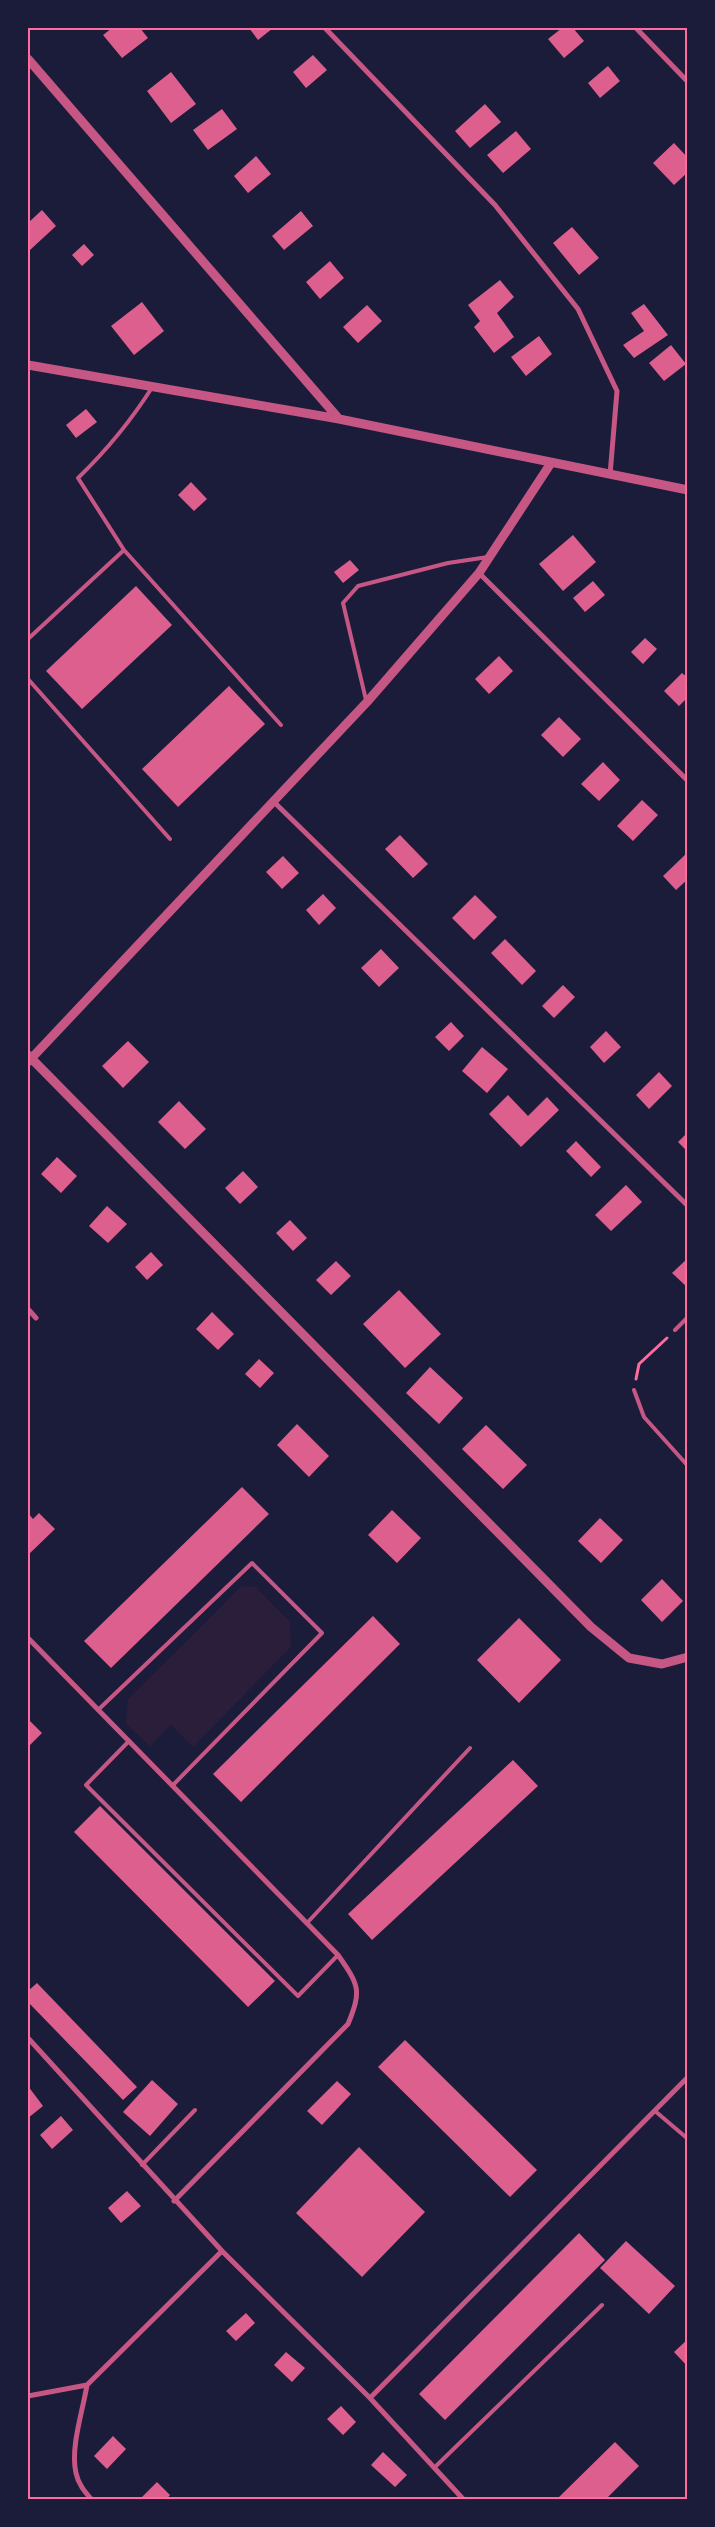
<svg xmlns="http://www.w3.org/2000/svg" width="715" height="2527" font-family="Roboto,sans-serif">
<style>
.green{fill:#2a1e3b}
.building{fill:#dd5f8e}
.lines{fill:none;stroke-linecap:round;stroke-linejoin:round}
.path{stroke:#ff6b9d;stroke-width:3}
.service{stroke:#c65784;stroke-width:4}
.minor{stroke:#c65784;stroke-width:5}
.tertiary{stroke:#c65784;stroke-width:9}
.neatline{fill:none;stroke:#ff6b9d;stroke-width:2}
</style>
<rect width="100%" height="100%" fill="#1b1b3a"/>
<path class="green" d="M242,1586L256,1587L290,1622L291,1647L193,1747L171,1725L150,1746L126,1724L128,1699Z"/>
<path class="building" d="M112,28H140L148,38L122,58L103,35Z
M249,28H273L258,40Z
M562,28H573L584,41L564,58L548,39Z
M313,55L327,70L306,88L293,72Z
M608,66L620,81L600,98L588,83Z
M171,72L196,104L171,123L147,91Z
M485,104L501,122L470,148L455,131Z
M222,109L237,129L208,150L193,130Z
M516,131L531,149L503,173L487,155Z
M674,143L688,158V172L674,185L653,163Z
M256,156L271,174L248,193L234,176Z
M42,210L56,226L30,250L28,247V223Z
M301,211L313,226L284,250L272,236Z
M572,227L599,258L579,275L553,243Z
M84,244L94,255L82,266L72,255Z
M330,261L344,278L320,299L306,282Z
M500,280L514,297L497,313L514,337L494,353L474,327L480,321L468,305Z
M142,302L164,331L134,355L111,326Z
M644,304L668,335L634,358L623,345L644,331L631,313Z
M367,305L382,321L358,343L343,327Z
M539,336L552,354L526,376L511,357Z
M671,345L686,364L664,381L649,363Z
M86,409L97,422L76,438L66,425Z
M191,482L207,499L194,511L178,495Z
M573,535L596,562L563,591L539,564Z
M350,560L359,570L343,583L334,572Z
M593,581L605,595L585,612L573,598Z
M136,586L172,625L82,709L46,671Z
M645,638L657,649L643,664L631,652Z
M499,656L513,671L489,694L475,679Z
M682,673L688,678V697L679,706L664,691Z
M229,686L265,724L178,807L142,769Z
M559,717L581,739L563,757L541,735Z
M603,762L620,780L599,801L581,784Z
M642,800L658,815L633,841L617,826Z
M400,835L428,864L413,878L385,849Z
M688,852V879L676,890L663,876Z
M283,856L299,873L282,889L266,872Z
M323,894L336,908L319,925L306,910Z
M475,895L497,917L474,940L452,918Z
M505,939L536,971L522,985L491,953Z
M381,949L399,968L379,987L361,968Z
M563,985L575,997L554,1018L542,1006Z
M451,1022L464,1036L449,1051L435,1037Z
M606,1031L621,1047L604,1063L590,1047Z
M128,1041L149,1062L123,1088L102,1066Z
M482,1047L508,1069L487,1093L462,1071Z
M659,1072L672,1086L649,1109L636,1095Z
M508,1095L528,1116L547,1097L559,1110L521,1147L489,1114Z
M179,1101L206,1129L185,1149L158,1122Z
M688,1132V1152L678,1142Z
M576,1141L601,1167L591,1177L566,1151Z
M57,1157L77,1176L61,1193L41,1174Z
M243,1171L258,1187L240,1204L225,1188Z
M626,1185L642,1202L611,1231L595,1215Z
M107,1206L127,1224L108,1243L89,1226Z
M290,1220L307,1238L293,1251L276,1233Z
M151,1252L163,1265L147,1280L135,1267Z
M688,1258V1288L672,1273Z
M336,1261L351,1276L331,1295L316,1280Z
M399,1290L441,1334L405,1368L363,1324Z
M212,1312L234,1334L218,1350L196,1329Z
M259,1359L274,1373L260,1388L245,1374Z
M430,1367L463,1398L439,1424L406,1393Z
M297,1424L329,1456L309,1477L277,1445Z
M486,1425L527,1465L503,1489L462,1449Z
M242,1487L269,1514L111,1668L84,1641Z
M392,1510L421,1538L397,1563L368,1535Z
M28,1513L33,1519L39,1513L55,1529L28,1555Z
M600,1518L623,1540L601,1563L578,1541Z
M662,1579L683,1601L662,1622L641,1600Z
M373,1616L400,1644L241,1802L213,1774Z
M519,1618L561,1660L519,1703L477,1660Z
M28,1719L42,1733L28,1747Z
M513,1760L538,1786L372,1940L348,1914Z
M100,1806L275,1981L248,2007L74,1832Z
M37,1983L137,2087L123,2100L28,2002V1991Z
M405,2040L537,2170L510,2197L378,2067Z
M152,2080L178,2104L150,2136L123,2112Z
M337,2081L351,2094L322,2125L307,2111Z
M28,2086L43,2106L28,2118Z
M61,2116L73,2130L52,2149L40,2135Z
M359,2147L425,2212L362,2277L296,2213Z
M127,2191L141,2206L121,2223L108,2208Z
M579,2233L605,2260L445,2420L419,2394Z
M626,2241L675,2286L649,2314L600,2268Z
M246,2313L255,2323L236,2341L226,2331Z
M688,2339V2367L674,2352Z
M286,2352L305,2368L292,2382L274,2365Z
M341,2406L356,2422L343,2435L327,2419Z
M113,2436L126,2449L107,2469L94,2456Z
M615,2442L639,2466L605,2500H556Z
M383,2452L407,2475L395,2487L371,2465Z
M157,2482L170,2495L166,2500H139Z"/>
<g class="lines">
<path class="path" d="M636,1379L639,1364L667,1338"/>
<path class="service" d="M153,386C131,421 108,449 78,478L124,550L281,725
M28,639L124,550
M28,679L170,839
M366,700L343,603L358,586L448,563L488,557
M675,1330L688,1317
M634,1390L644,1417L688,1466
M98,1710L252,1563L322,1633L173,1785
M129,1741L86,1785L298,1996L338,1955
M307,1923L470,1748
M655,2111L688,2139
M142,2165L195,2110
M435,2467L602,2305"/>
<path class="minor" d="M325,28L495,205L578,309L617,391L610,475
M636,28L688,82
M479,573L688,781
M274,802L688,1206
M28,1309L36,1318
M28,1638L338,1955C359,1985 362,1990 348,2024L174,2201
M28,2038L222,2251L370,2398L464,2500
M87,2385L222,2251
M87,2385C83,2410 70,2448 76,2473C78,2484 85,2492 92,2500
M28,2396L87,2385
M370,2398L688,2077"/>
<path class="tertiary" d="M28,59L339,419
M28,365L339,419L688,490
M28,1055L591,1627L629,1658L662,1664L688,1657
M28,1062L367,702L479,573L551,463"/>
</g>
<rect width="715" height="2527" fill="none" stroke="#1b1b3a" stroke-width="58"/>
<rect x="29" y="29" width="657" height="2469" class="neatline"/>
</svg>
